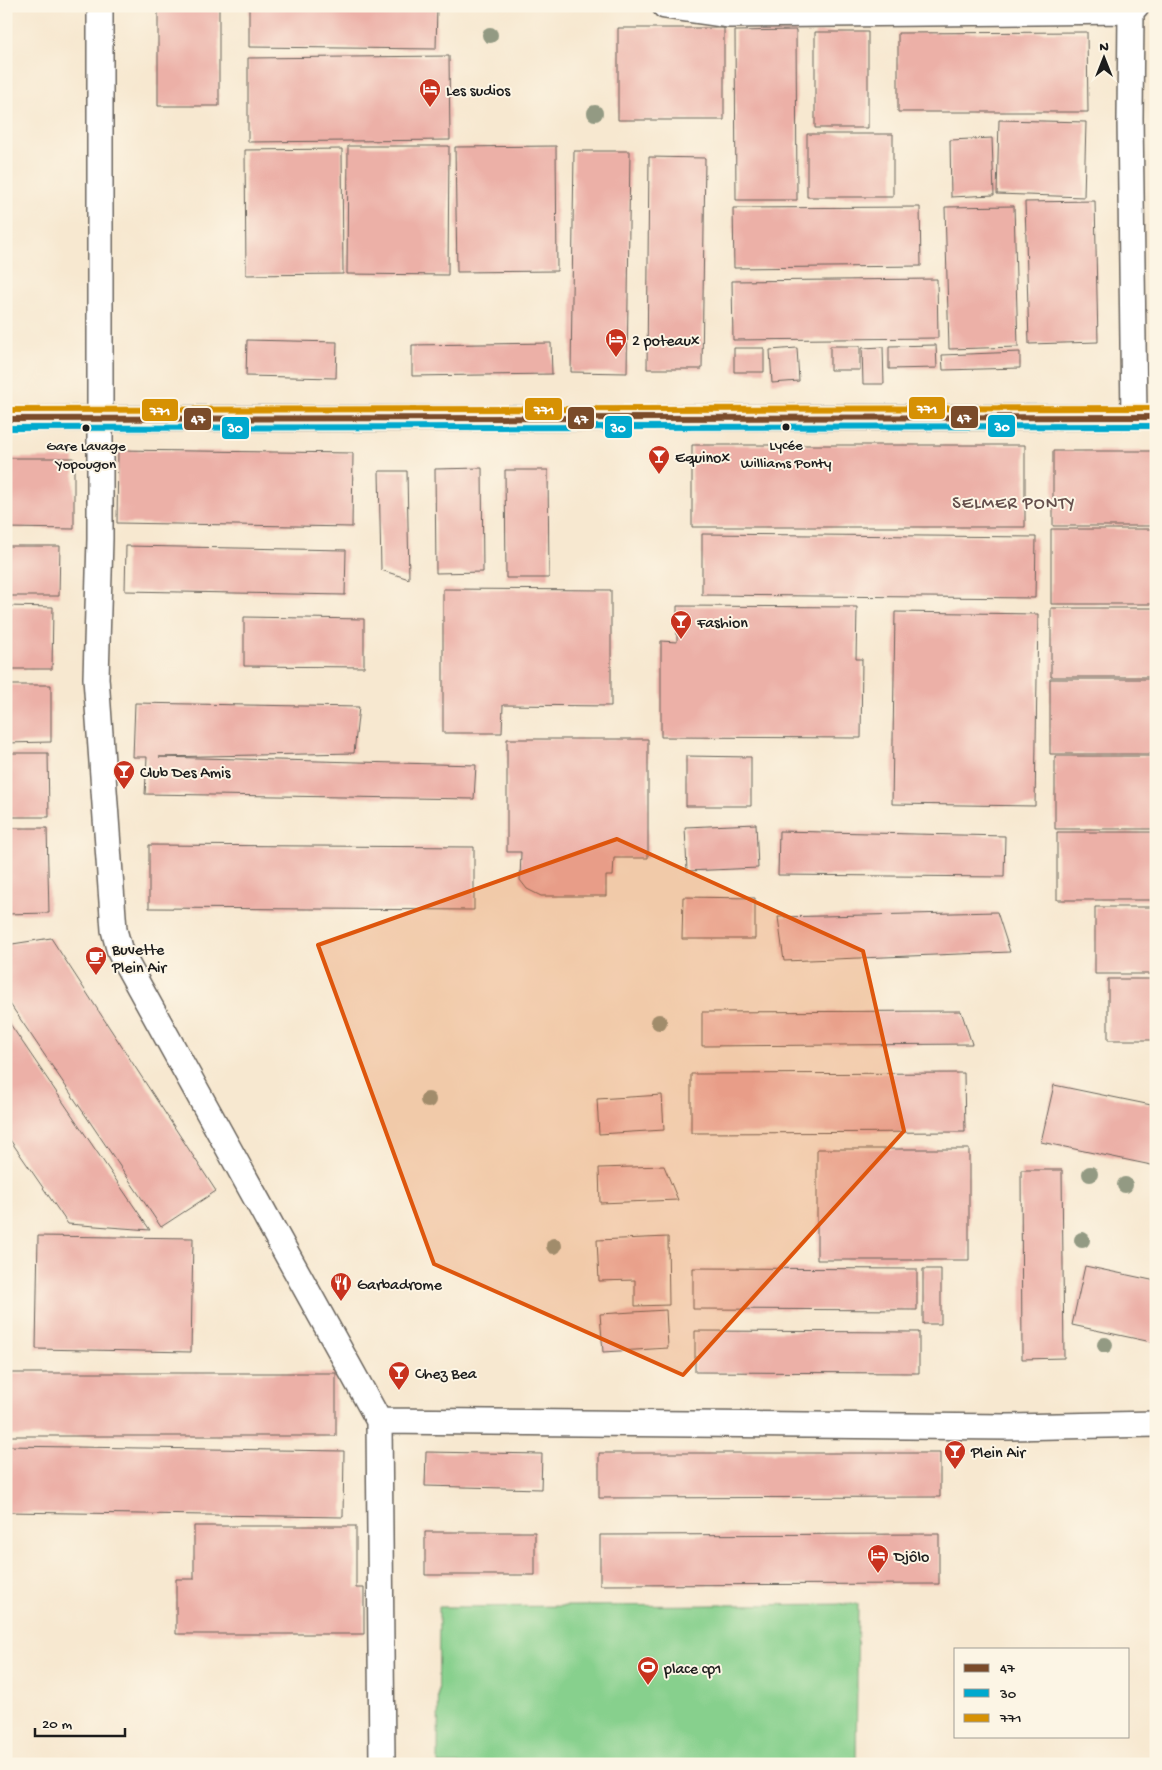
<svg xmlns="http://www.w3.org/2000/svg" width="1162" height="1770" font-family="'Gochi Hand',sans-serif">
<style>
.green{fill:#87d08d;stroke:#527654}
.building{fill:#ecb0a7}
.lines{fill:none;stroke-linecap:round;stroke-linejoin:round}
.street-casing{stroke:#69635b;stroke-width:28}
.street{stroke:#fff;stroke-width:25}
.bus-1-casing{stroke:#fcf5e5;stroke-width:10}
.bus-2-casing{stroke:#fcf5e5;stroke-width:10}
.bus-3-casing{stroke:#fcf5e5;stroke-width:10}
.bus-1{stroke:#7a4b2a;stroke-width:6}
.bus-2{stroke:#00a9ce;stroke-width:6}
.bus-3{stroke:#d69104;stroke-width:6}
.tree{fill:#939a83}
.marked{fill:#de560d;fill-opacity:0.2;stroke:#de560d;stroke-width:4;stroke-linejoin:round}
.bus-dot{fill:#1c1c1c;stroke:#fcf5e5;stroke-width:2}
.labels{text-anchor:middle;stroke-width:4;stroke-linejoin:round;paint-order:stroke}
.bus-label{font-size:15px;fill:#1c1c1c;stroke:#fcf5e5}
.poi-label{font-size:16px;fill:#1c1c1c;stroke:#fcf5e5;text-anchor:start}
.neighbourhood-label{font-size:18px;letter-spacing:1px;fill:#65504d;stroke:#fcf5e5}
.line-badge{stroke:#fcf5e5;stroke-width:2}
.badge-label{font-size:14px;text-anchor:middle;font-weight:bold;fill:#fff}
</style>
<rect width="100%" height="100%" fill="#fcf5e5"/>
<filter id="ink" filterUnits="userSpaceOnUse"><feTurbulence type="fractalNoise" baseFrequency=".02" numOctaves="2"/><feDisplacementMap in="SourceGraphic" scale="10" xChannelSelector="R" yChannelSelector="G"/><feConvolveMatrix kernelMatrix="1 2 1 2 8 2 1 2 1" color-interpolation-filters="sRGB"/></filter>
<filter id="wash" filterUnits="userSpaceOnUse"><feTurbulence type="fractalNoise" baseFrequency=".0096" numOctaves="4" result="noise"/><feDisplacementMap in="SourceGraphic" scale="20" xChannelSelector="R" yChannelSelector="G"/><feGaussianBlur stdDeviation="1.12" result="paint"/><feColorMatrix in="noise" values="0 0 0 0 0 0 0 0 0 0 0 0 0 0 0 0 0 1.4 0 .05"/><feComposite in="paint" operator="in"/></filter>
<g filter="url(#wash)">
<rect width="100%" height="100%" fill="#f7e8d0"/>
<path class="green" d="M858,1604L856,1764H438L439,1607Z"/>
<g id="blocks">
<path class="building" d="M158,6H219V106H158Z
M249,6H437L436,49L249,47Z
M618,28H724V120H618Z
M796,30L797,200H736L735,31Z
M815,32H868V128H815Z
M1087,32L1088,112H898V33Z
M449,56L450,140L248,142V58Z
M999,120L1086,122L1084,197L997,194Z
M807,134H893V197H807Z
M992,138L994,195L951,197L950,140Z
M348,146H449L448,275L347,274Z
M556,146L557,271L457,272L455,147Z
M342,149L343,274L246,275L245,150Z
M574,151H630L627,373L571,372Z
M649,157L705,158L702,369H647Z
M1095,201L1098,342L1029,344L1025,202Z
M1014,206L1018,347L949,349L945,207Z
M920,207L921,266L734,268L733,208Z
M1154,207H1156V259H1153Z
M937,279L938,338L733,340L732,281Z
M247,340L337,342L336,378L246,376Z
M551,343L552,374L412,376V345Z
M936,345L937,368L889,369V346Z
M830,346H860V370H830Z
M883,347L884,384H863L862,348Z
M734,348H764V372H734Z
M797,348L799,381L772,383L770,350Z
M1020,352V368L943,370L942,355Z
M692,445H1025V527H692Z
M118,450L353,453L352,527L117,523Z
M1053,451H1156V526H1053Z
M6,458H74V529L6,528Z
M482,468L483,572L436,573L435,469Z
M505,470H548L549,578H506Z
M379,471H407L409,579L381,570Z
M1051,529H1156V604H1051Z
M702,534L1036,537L1035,598L702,595Z
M6,546H60L59,596H6Z
M126,546L346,550L345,595L125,591Z
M443,589L611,590V706L503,705L502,733H443Z
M6,606L53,607L52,669H6Z
M677,606L857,607L856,659H862L861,738L661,737V641L677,642Z
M1051,608H1156V677H1051Z
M895,612L1038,614L1035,806L892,804Z
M244,617L364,619V667L244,666Z
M1050,679H1156V754H1050Z
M6,685H51V742L6,743Z
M135,703L359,707L354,753L159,757L476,765L474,799L145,794L147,757H133Z
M507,739H648V858H614L613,876H606V896H541L527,889L520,880L521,852H507Z
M6,753H48L49,817H6Z
M686,756L751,757V806H686Z
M1055,756H1156V829H1055Z
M756,824L758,868L687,871L685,827Z
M6,828H47L49,913L6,914Z
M779,831L1005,836L1004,877L778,875Z
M1057,832H1156V900H1057Z
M149,845L474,847V910L149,908Z
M683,897L755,898V939H682Z
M1095,907H1156V974H1095Z
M997,912L1010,952L784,961L778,917Z
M51,938L216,1191L161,1227L6,998V945Z
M1108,979H1156V1040H1108Z
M961,1011L972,1044L702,1046V1012Z
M6,1018L150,1230L68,1224L6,1134Z
M964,1073L965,1132L691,1133V1074Z
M1054,1085L1156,1106V1166L1041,1142Z
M662,1095L664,1130L599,1134L597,1099Z
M817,1149H969V1260H817Z
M664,1166L678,1200L600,1203L599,1168Z
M1021,1170H1062L1064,1358L1022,1359Z
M38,1236L193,1238L191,1352L36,1349Z
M668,1237L669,1305L635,1306V1280L599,1281L597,1240Z
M1085,1266L1156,1281V1343L1072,1325Z
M693,1268L917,1269V1310L693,1309Z
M923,1269H941V1324H923Z
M666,1310L668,1348L603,1352L600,1314Z
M695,1331L919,1332V1373L695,1372Z
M6,1373H336V1436H6Z
M6,1446L344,1451L343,1517L6,1512Z
M426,1452L542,1454L541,1489L425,1486Z
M599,1453H940V1497L599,1498Z
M194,1526H356V1588H364V1634H176V1579H194Z
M425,1532H535V1575H425Z
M939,1534V1584L600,1585V1535Z
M859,1762H891V1764H859Z"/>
</g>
</g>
<g filter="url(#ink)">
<use href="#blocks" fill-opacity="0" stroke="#69635b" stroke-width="1"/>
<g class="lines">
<g class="street-casing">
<path id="street" d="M100,6V539L96,678L114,930L120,952L379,1421L382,1764
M665,6L728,15L1131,11L1136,6
M1131,11L1130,118L1134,416
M6,419L1156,417
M379,1421L1007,1427L1156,1424"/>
</g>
<use href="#street" class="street"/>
<g class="bus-1-casing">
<path id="bus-1" d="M6,419L1156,417"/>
</g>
<g class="bus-2-casing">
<path id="bus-2" d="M6,428L1156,426"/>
</g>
<g class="bus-3-casing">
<path id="bus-3" d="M6,410L1156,408"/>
</g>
<use href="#bus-1" class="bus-1"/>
<use href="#bus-2" class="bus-2"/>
<use href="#bus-3" class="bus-3"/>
</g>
<g class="tree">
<circle cx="490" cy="35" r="8"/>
<circle cx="595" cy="113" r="8"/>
<circle cx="659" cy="1022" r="8"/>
<circle cx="428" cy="1100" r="8"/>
<circle cx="1090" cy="1174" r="8"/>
<circle cx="1125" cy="1185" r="8"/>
<circle cx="1082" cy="1240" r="8"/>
<circle cx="554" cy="1246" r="8"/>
<circle cx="1105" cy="1345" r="8"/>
</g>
</g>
<path class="marked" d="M617,839L863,951L904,1131L683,1375L434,1264L318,945Z"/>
<defs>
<g id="hotel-pin" transform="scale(1.125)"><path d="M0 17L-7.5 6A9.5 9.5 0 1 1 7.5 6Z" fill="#c8321e" stroke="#fcf5e5"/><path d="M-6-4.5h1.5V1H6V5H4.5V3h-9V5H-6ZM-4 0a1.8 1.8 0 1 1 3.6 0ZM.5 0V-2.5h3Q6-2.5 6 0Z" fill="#fff"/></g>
<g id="bar-pin" transform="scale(1.125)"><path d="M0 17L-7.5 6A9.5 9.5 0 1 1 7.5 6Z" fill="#c8321e" stroke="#fcf5e5"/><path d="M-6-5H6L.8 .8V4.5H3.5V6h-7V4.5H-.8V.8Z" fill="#fff"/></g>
<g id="cafe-pin" transform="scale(1.125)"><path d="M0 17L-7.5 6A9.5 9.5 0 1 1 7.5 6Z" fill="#c8321e" stroke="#fcf5e5"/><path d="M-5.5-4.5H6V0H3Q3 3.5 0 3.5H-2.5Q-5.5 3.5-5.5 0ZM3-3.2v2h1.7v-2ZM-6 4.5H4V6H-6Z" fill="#fff"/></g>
<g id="restaurant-pin" transform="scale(1.125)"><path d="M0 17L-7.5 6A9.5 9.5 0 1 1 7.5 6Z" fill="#c8321e" stroke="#fcf5e5"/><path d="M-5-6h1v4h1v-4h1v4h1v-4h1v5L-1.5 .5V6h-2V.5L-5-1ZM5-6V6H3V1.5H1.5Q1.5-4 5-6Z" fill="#fff"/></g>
<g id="stadium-pin" transform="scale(1.125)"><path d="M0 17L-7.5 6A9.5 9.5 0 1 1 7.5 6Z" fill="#c8321e" stroke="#fcf5e5"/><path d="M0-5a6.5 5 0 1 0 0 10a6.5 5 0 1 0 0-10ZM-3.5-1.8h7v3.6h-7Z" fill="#fff"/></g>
</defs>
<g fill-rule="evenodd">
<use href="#hotel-pin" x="430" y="89"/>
<use href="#hotel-pin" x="616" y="339"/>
<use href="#bar-pin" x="659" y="456"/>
<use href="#bar-pin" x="681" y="621"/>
<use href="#bar-pin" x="124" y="771"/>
<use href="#cafe-pin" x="96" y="957"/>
<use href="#restaurant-pin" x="341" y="1283"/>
<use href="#bar-pin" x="399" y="1372"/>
<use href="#bar-pin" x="955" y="1451"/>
<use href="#hotel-pin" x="878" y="1555"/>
<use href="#stadium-pin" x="648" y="1667"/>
</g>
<g class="bus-dot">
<circle cx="786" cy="427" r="4.5"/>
<circle cx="86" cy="428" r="4.5"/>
</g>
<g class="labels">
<g class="bus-label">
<text x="786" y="449">Lycée<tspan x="786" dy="18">Williams Ponty</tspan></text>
<text x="86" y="450">Gare Lavage<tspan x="86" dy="18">Yopougon</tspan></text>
</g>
<g class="poi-label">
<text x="446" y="95">Les sudios</text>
<text x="632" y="345">2 poteaux</text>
<text x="675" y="462">Equinox</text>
<text x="697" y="627">Fashion</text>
<text x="140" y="777">Club Des Amis</text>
<text x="112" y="954">Buvette<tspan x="112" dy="18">Plein Air</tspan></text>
<text x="357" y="1289">Garbadrome</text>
<text x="415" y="1378">Chez Bea</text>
<text x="971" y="1457">Plein Air</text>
<text x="894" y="1561">Djôlo</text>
<text x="664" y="1673">place cp1</text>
</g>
<g class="neighbourhood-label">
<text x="1014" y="508">SELMER PONTY</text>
</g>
</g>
<g class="line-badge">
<rect x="908" y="396" width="38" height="24" rx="5" fill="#d69104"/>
<rect x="524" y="397" width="39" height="24" rx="5" fill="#d69104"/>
<rect x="141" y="398" width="38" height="24" rx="5" fill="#d69104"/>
<rect x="950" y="405" width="29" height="24" rx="5" fill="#7a4b2a"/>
<rect x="567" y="406" width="28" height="24" rx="5" fill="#7a4b2a"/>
<rect x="183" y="407" width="29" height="24" rx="5" fill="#7a4b2a"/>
<rect x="987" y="414" width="29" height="24" rx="5" fill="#00a9ce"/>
<rect x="604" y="415" width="29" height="24" rx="5" fill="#00a9ce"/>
<rect x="221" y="416" width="29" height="24" rx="5" fill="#00a9ce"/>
</g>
<g class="badge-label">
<text x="927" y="413">771</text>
<text x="544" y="414">771</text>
<text x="160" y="415">771</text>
<text x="964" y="422">47</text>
<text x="581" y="423">47</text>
<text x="198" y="423">47</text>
<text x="1002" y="431">30</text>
<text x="618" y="432">30</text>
<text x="235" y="432">30</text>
</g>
<rect width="1162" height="1770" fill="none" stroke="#fcf5e5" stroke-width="25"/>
<rect x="954" y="1648" width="175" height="90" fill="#fcf5e5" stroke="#a29e95"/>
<rect x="964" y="1664" width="25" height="8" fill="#7a4b2a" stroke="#a29e95"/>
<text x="1000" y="1672" font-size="15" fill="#1c1c1c">47</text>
<rect x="964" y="1689" width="25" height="8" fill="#00a9ce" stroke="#a29e95"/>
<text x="1000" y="1698" font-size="15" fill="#1c1c1c">30</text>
<rect x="964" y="1714" width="25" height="8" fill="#d69104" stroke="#a29e95"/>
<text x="1000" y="1722" font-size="15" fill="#1c1c1c">771</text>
<g transform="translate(1104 58)" stroke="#fcf5e5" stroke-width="4" paint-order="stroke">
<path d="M0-4L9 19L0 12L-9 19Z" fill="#1c1c1c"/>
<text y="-8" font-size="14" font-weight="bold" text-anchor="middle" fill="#1c1c1c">N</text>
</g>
<path d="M35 1728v8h90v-8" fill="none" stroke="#1c1c1c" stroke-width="2.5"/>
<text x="42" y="1728" font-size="15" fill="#1c1c1c" stroke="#fcf5e5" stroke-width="4" paint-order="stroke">20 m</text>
</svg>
